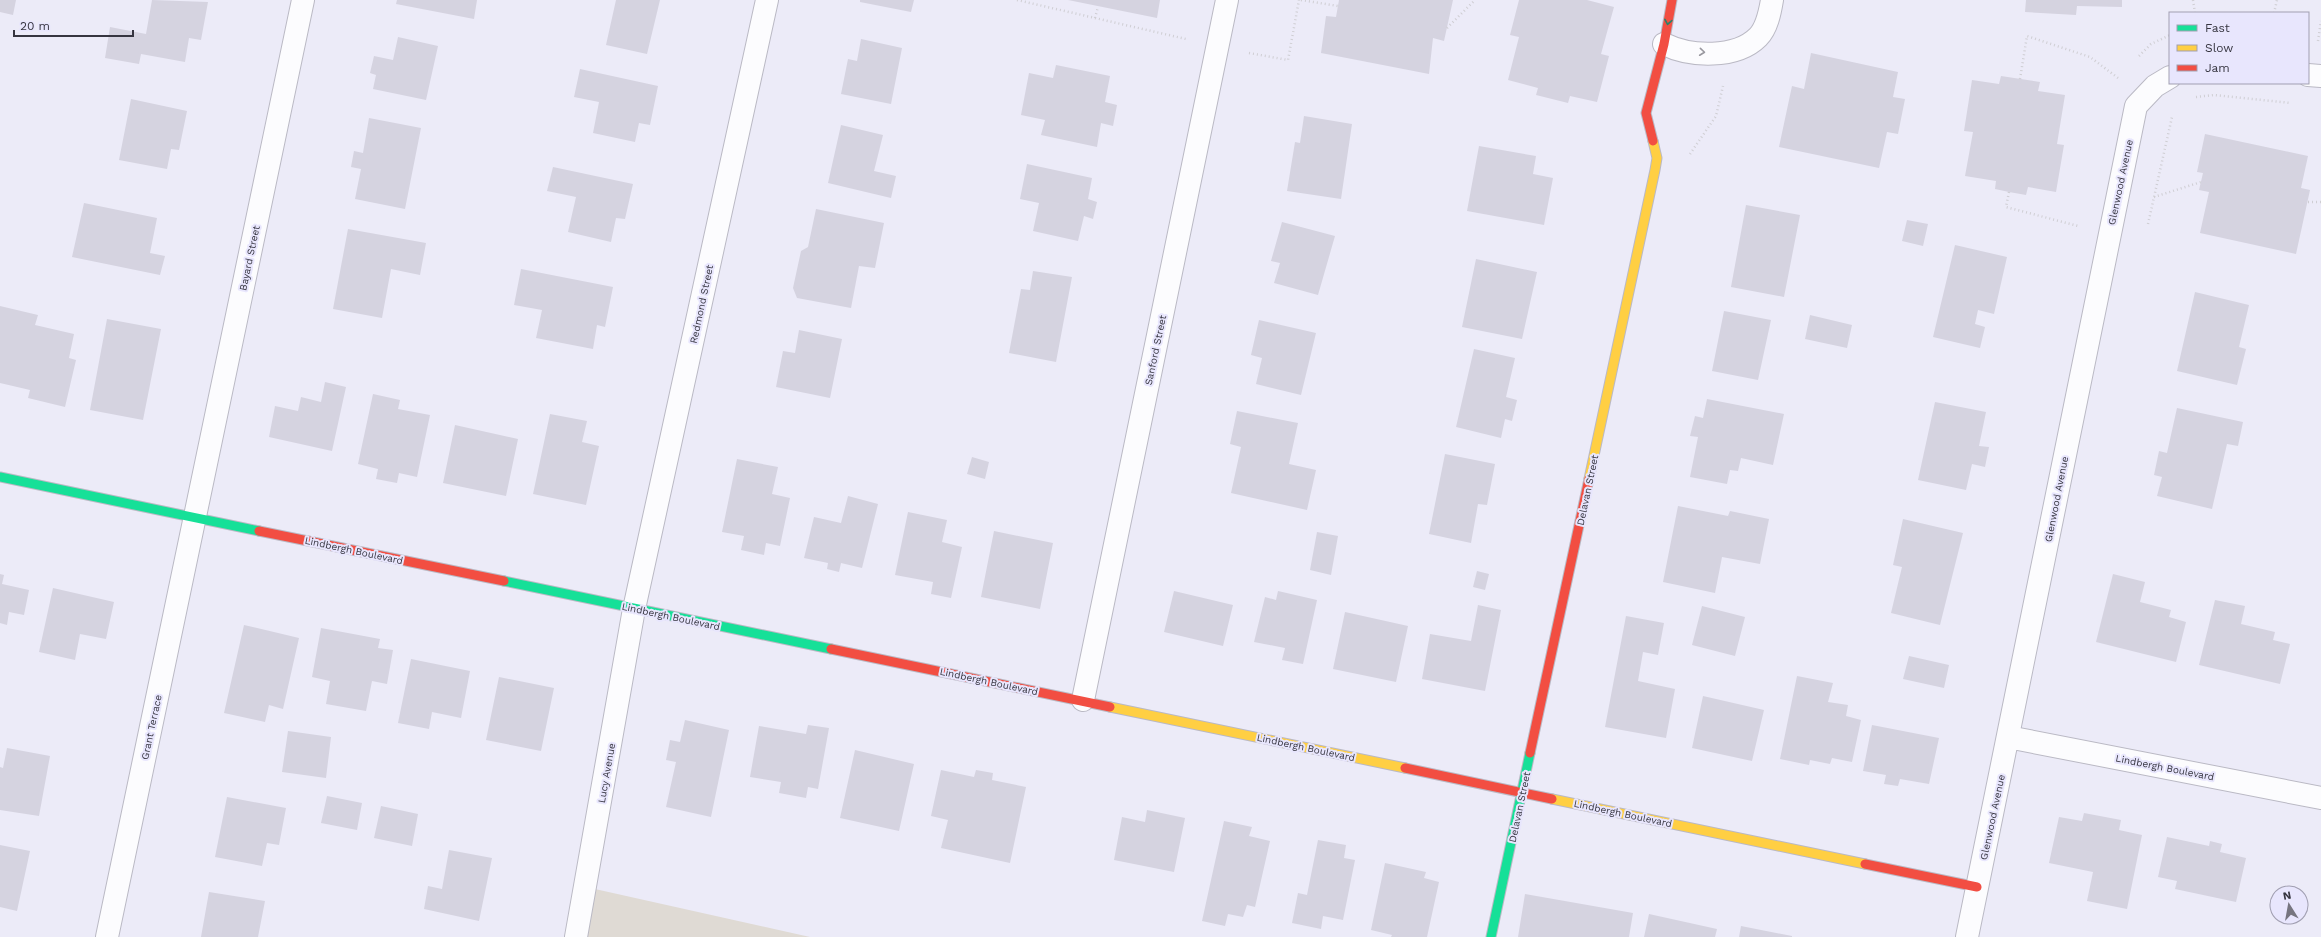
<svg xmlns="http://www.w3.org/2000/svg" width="2321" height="937" font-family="'Work Sans',sans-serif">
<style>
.green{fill:#dfdad4}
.building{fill:#d5d3e0}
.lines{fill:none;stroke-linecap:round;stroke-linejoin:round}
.street-casing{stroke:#bab9c4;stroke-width:24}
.fast-casing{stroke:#bab9c4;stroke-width:11}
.slow-casing{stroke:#bab9c4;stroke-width:11}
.jam-casing{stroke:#bab9c4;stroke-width:11}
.path{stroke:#cfced3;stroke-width:2.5;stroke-dasharray:1 3;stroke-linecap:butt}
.street{stroke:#fcfcfe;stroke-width:22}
.fast{stroke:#16e098;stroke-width:9}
.slow{stroke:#ffcf43;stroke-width:9}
.jam{stroke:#f24e42;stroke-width:9}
.oneway{stroke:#288268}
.oneway2{stroke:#99989f}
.labels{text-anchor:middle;stroke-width:4;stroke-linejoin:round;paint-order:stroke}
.street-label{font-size:10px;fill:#363540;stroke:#e8e6fd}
</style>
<rect width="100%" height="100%" fill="#ecebf8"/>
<path class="green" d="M586,887L810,937H576Z"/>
<path class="building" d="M0,0H16L13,15L0,12Z
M152,0L208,2L201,40L189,38L185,62L141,54L139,64L105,58L110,27L146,34Z
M397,0H477L474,19L396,4Z
M616,0H660L647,54L606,45Z
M860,0H914L911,12L860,2Z
M1068,0H1160L1157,18Z
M1339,0H1453L1444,41L1433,38L1429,74L1321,53L1326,16L1336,17Z
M1519,0H1587L1614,7L1601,54L1609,56L1597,102L1570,96L1568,103L1536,95L1538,88L1508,80L1519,37L1510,35Z
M2026,0H2122V7L2077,6L2076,15L2025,12Z
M398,37L438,46L426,100L373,89L376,75L370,73L374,56L393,60Z
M861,39L902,48L891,104L841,94L848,59L857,61Z
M1811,53L1898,72L1893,97L1905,99L1898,134L1887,132L1879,168L1779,147L1792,86L1804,89Z
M1056,65L1110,76L1105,102L1117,105L1113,126L1101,123L1097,147L1041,135L1045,120L1021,115L1029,73L1053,78Z
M580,69L658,86L650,125L639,123L635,142L593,133L599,102L574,97Z
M2001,76L2040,82L2038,91L2065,95L2057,144L2064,145L2056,192L2028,187L2026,195L2009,192L1995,189L1996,181L1965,176L1973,132L1964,131L1972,80L1999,84Z
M131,99L187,111L179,150L171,149L167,169L119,160Z
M1304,116L1352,124L1341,199L1287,191L1295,142L1300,143Z
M369,118L421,128L405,209L355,199L361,169L351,167L354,151L363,153Z
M841,125L883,135L874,171L896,176L891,198L828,183Z
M2205,134L2308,156L2301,188L2310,190L2296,254L2200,233L2209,192L2199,190L2203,173L2197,172Z
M1479,146L1536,156L1533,174L1553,178L1544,225L1467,211Z
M1027,164L1092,178L1088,199L1097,202L1093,219L1084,216L1078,241L1033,231L1039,203L1020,199Z
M553,167L633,184L625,219L616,218L611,242L568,232L576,197L547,191Z
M84,203L157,218L150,253L165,256L160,275L72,257Z
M1746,205L1800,215L1784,297L1731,287Z
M816,209L884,223L875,268L859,266L851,308L797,298L793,288L801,251L808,247Z
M1907,220L1928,224L1923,246L1902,241Z
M1282,222L1335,236L1318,295L1274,283L1280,263L1271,261Z
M348,229L426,243L420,275L391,269L382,318L333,309Z
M1955,245L2007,257L1994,314L1978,310L1975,324L1985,327L1980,348L1933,337Z
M1476,259L1537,272L1522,339L1462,327Z
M521,269L613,287L605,327L597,325L593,349L536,338L542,310L514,305Z
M1033,271L1072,277L1056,362L1009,353L1021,289L1030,290Z
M2195,292L2249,305L2239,347L2246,349L2237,385L2177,371Z
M0,306L38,315L35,325L74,334L69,358L76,360L65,407L28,398L30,390L0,383Z
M1724,311L1771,320L1758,380L1712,371Z
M1810,315L1852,325L1847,348L1805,339Z
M107,319L161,329L143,420L90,410Z
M1259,320L1316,333L1301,395L1256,384L1262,358L1251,355Z
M799,330L842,339L830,398L776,387L783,351L795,353Z
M1474,349L1515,358L1506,397L1517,400L1512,421L1505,419L1501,438L1456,427Z
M325,382L346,387L332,451L269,437L275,406L298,411L301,397L321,402Z
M373,394L400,400L398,409L430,415L417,477L399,473L397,483L376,479L378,469L358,464Z
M1707,399L1784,414L1773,465L1741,458L1738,471L1730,470L1727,484L1690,477L1698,437L1690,436L1695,416L1703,418Z
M1935,402L1986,412L1979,446L1989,447L1985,467L1972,464L1966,490L1918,480Z
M2177,408L2243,422L2238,446L2227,444L2212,509L2157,496L2162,477L2154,475L2159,451L2167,453Z
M1237,411L1298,423L1289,464L1316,470L1307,510L1231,493L1241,447L1230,444Z
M550,414L587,421L582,442L599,446L586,505L533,494Z
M455,425L518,439L506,496L443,483Z
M1445,454L1495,464L1487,505L1478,504L1471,543L1429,534Z
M972,457L989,462L985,479L967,474Z
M737,459L778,467L772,494L790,498L780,546L766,543L764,555L741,550L744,536L722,532Z
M848,496L878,504L862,568L841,563L839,572L827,569L828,563L804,558L814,517L841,523Z
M1678,506L1728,516L1730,511L1769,519L1760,564L1722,557L1715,593L1663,582Z
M908,512L947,520L942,542L962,547L951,598L931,594L933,582L895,575Z
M1903,519L1963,533L1940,625L1891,613L1902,567L1893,565Z
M994,531L1053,543L1040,609L981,597Z
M1317,532L1338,536L1331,575L1310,570Z
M1477,571L1489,574L1485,590L1473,587Z
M0,574L4,575L2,584L29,590L24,615L9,612L7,625L0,623Z
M2113,574L2145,582L2140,602L2171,610L2169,617L2186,622L2176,662L2096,642Z
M53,588L114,602L106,639L80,634L75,660L39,652Z
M1174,591L1233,605L1223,646L1164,632Z
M1278,591L1317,600L1303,664L1282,660L1285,648L1254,642L1265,597L1276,600Z
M2215,600L2245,606L2241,624L2275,632L2273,640L2290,644L2280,684L2199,665Z
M1478,605L1501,610L1485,691L1422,679L1430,634L1471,641Z
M1702,606L1745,617L1735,656L1692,645Z
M1345,612L1408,626L1396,682L1333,669Z
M1626,616L1664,623L1658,655L1643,652L1638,681L1675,689L1666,738L1605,727Z
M244,625L299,638L283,709L269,705L265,722L224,713Z
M321,628L380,639L378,648L393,650L387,684L372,681L366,711L326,704L330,681L312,677Z
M1909,656L1949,665L1944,688L1903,679Z
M411,659L470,671L461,718L432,712L429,729L398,723Z
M1797,676L1833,683L1828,702L1848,705L1846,716L1861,720L1852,762L1832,758L1830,764L1810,760L1809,765L1780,759Z
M499,677L554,688L541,751L486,740Z
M1703,696L1764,710L1752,761L1692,748Z
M685,720L729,730L711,817L666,807L676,762L666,760L670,740L680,742Z
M808,725L829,728L818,789L808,787L806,798L779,793L781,782L750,777L759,726L806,734Z
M1872,725L1939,738L1929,784L1900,779L1898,786L1884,784L1886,775L1863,771Z
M288,731L331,737L326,778L282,772Z
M7,748L50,756L39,816L0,810V767L3,768Z
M855,750L914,764L899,831L840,818Z
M941,770L974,777L976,770L993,773L992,780L1026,787L1010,863L941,848L948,820L931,816Z
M327,796L362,803L357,830L321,823Z
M227,797L286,808L279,845L267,843L262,866L215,857Z
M381,806L418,814L412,846L374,838Z
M1147,810L1185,818L1174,872L1114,860L1122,817L1145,822Z
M2084,813L2121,820L2119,830L2142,835L2127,909L2087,901L2093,872L2049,863L2059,817L2082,821Z
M1224,821L1252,827L1249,836L1270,841L1255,907L1247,905L1243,917L1228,914L1225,926L1202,921Z
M2167,837L2209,846L2210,841L2222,844L2220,852L2246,858L2236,902L2175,889L2177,881L2158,877Z
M1318,840L1346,845L1344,858L1355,860L1343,920L1323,916L1321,929L1292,923L1298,893L1307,895Z
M0,845L30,851L17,911L0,907Z
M449,850L492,858L479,921L424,909L428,886L442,889Z
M1385,863L1426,872L1424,878L1439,882L1427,937H1391L1392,935L1371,930Z
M209,892L265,901L258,937H201Z
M1525,894L1633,913L1629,937H1518Z
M1649,914L1717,929L1715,937H1644Z
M1741,926L1792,936V937H1739Z"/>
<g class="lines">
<g class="street-casing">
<path id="street" d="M1664,44C1690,57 1736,59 1758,37C1767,28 1770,12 1772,0
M2308,75L2321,76
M1083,700L1227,0
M2008,737L2321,798
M107,937L303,0
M576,937L634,609L767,0
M1967,937L2136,106L2155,86L2170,77"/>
</g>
<g class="fast-casing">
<path id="fast" d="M0,477L259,531
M504,581L831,649
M1491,937L1530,753"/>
</g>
<g class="slow-casing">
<path id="slow" d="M1589,479L1655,170L1657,158L1653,141
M1110,707L1405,768
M1552,799L1865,864"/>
</g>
<g class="jam-casing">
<path id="jam" d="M1653,141L1646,113L1664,44L1672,0
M259,531L504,581
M831,649L1110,707
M1530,753L1589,479
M1405,768L1552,799
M1865,864L1977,887"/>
</g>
<path class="path" d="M1017,0L1186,39
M1301,0L1338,6
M2193,0L2195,13
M2274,13L2277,0
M1095,18L1098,7
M1447,28L1475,0
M2318,41L2321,21
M1249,53L1288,60L1299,0
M2139,56L2151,44L2170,35
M2020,79L2027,36L2090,57L2118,78
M2196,97L2214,95L2291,103
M1690,154L1716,116L1723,86
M2009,192L2006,207L2078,226
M2154,197L2201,182
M2308,202H2321
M2148,224L2172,117"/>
<use href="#street" class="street"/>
<use href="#fast" class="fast"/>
<use href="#slow" class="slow"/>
<use href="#jam" class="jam"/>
</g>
<defs><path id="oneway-chevron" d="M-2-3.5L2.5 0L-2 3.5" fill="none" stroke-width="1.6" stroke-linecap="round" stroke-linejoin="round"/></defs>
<use class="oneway" href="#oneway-chevron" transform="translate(1668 22) rotate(100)"/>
<use class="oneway2" href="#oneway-chevron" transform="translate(1702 52) rotate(6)"/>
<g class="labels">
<g class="street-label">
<text transform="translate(2120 182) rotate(-78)" y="4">Glenwood Avenue</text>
<text transform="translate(249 258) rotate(-78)" y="4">Bayard Street</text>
<text transform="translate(701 304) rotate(-78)" y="4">Redmond Street</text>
<text transform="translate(1155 350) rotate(-78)" y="4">Sanford Street</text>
<text transform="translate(1587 490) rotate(-78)" y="4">Delavan Street</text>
<text transform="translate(2056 499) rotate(-79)" y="4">Glenwood Avenue</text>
<text transform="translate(354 550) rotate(12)" y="4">Lindbergh Boulevard</text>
<text transform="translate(671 616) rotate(12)" y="4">Lindbergh Boulevard</text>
<text transform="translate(989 681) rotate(12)" y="4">Lindbergh Boulevard</text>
<text transform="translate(151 727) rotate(-78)" y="4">Grant Terrace</text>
<text transform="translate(1306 747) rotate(12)" y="4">Lindbergh Boulevard</text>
<text transform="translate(2165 767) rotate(11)" y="4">Lindbergh Boulevard</text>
<text transform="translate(606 773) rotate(-80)" y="4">Lucy Avenue</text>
<text transform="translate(1519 807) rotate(-78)" y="4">Delavan Street</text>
<text transform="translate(1623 813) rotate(12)" y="4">Lindbergh Boulevard</text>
<text transform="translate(1992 817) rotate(-78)" y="4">Glenwood Avenue</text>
</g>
</g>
<rect x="2169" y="12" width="140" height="72" fill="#e8e6fd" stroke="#a19fb1"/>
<rect x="2177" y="25" width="20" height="6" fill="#16e098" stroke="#a19fb1"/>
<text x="2205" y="32" font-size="12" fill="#363540">Fast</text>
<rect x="2177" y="45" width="20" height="6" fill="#ffcf43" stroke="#a19fb1"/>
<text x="2205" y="52" font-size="12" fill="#363540">Slow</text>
<rect x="2177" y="65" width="20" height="6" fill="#f24e42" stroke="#a19fb1"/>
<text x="2205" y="72" font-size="12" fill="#363540">Jam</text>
<g transform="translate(2289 905) rotate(349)"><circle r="19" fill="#e8e6fd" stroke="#a19fb1"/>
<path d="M0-3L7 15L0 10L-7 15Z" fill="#767580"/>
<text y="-6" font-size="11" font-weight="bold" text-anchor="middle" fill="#363540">N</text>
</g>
<path d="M14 30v6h119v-6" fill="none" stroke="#363540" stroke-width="2"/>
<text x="20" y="30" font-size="12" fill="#363540" stroke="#e8e6fd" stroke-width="3" paint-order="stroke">20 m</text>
</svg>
